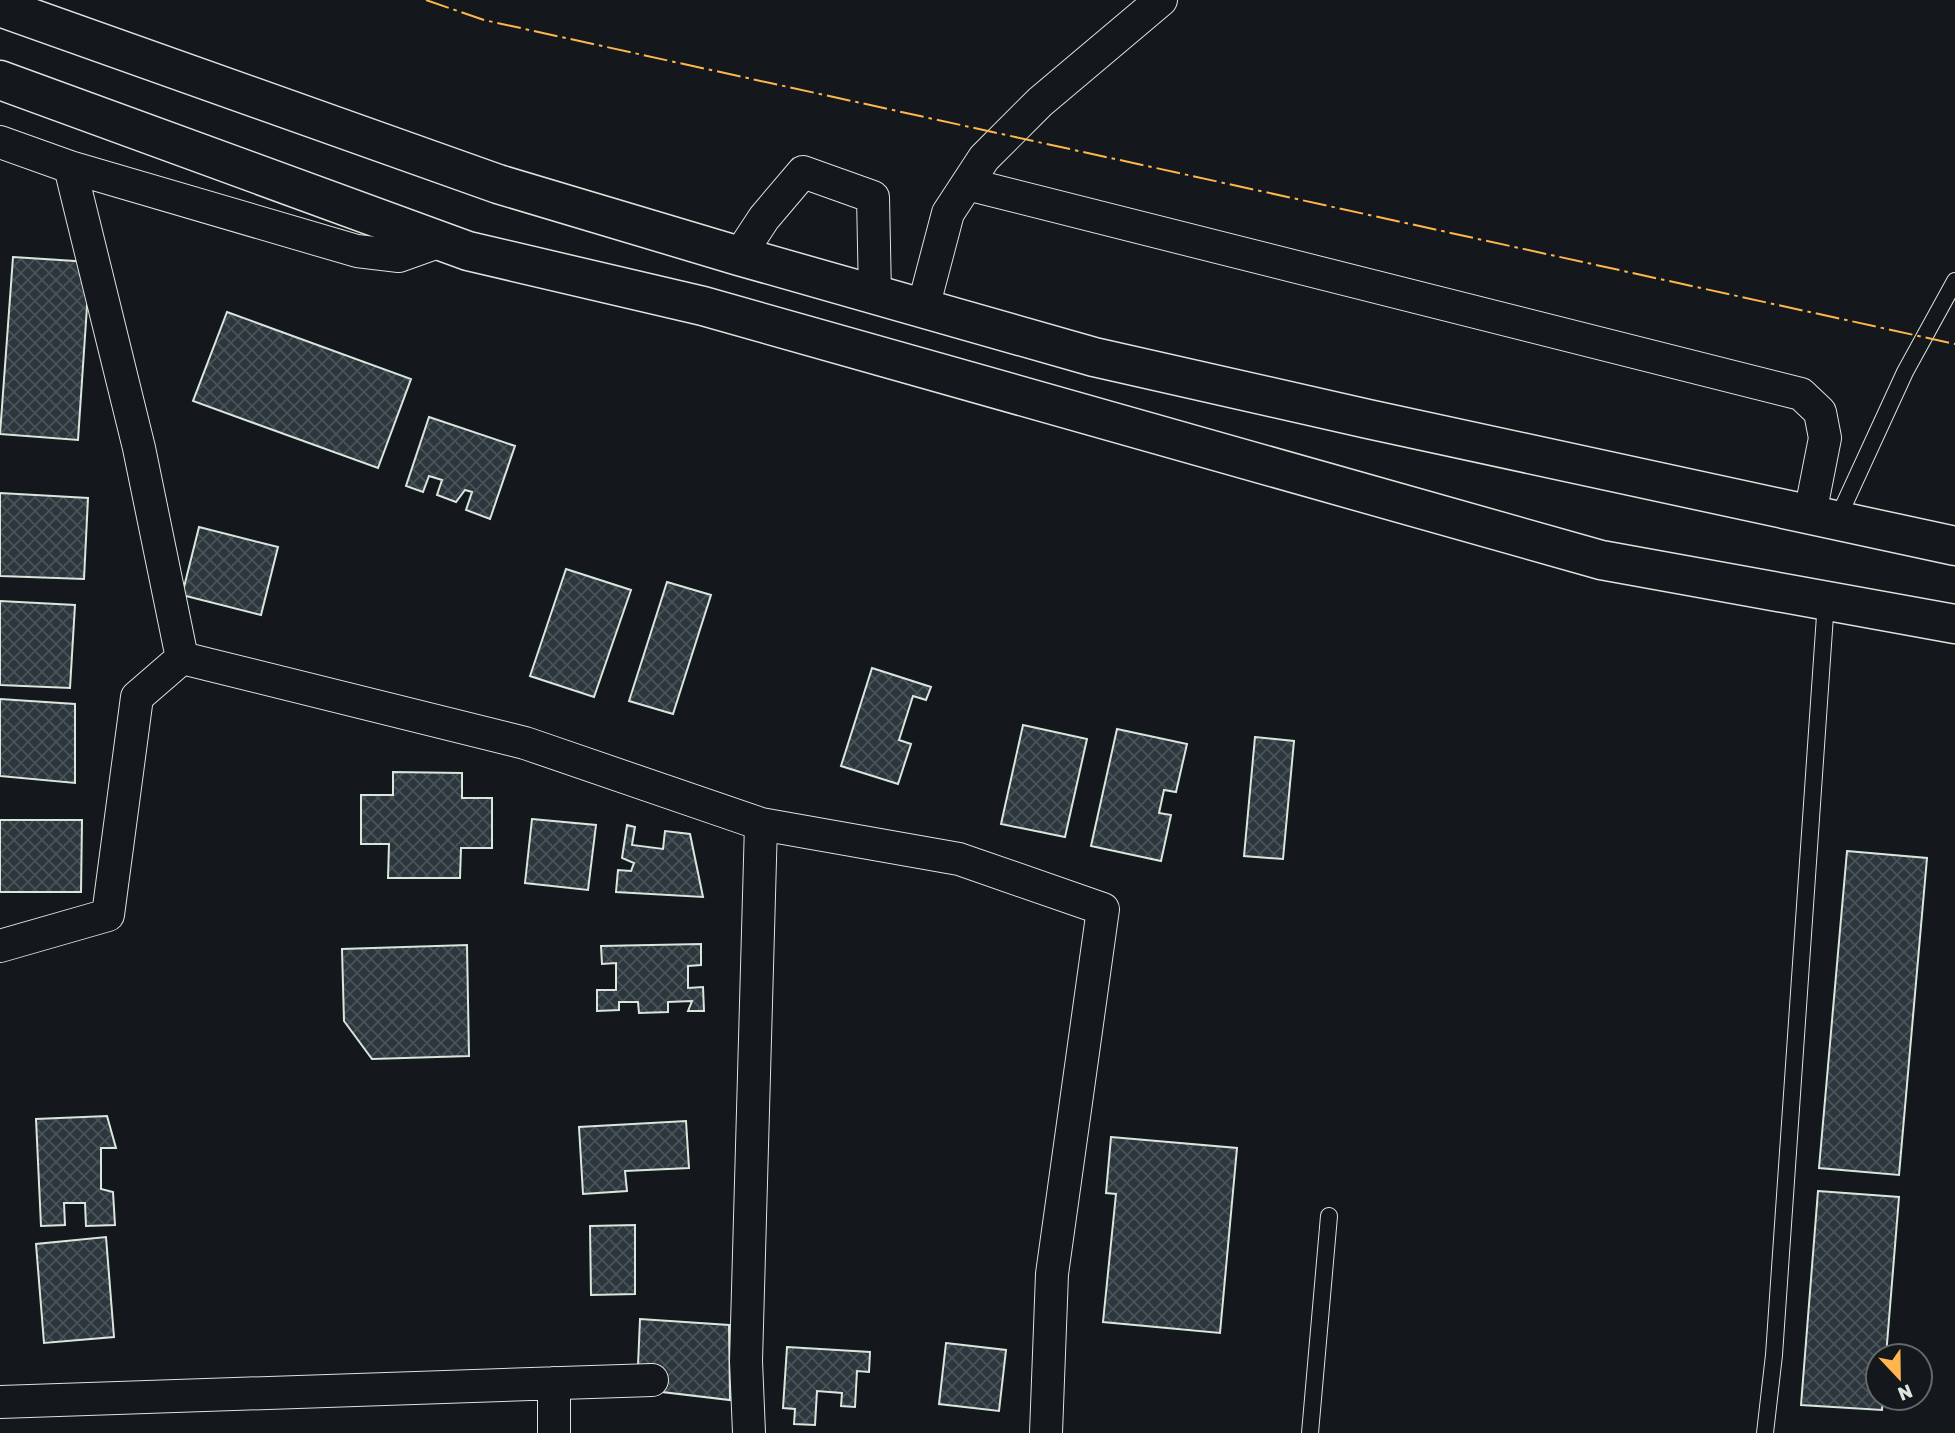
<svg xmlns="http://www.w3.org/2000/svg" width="1955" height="1433" font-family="Rubik,sans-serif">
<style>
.building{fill:url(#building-cross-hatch);stroke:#d8e6dc;stroke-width:2}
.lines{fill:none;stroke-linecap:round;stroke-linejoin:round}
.service-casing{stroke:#d8e6dc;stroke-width:18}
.minor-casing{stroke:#d8e6dc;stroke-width:34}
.trunk-casing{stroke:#d8e6dc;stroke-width:41}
.service{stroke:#14181c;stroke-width:16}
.minor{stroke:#14181c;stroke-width:32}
.trunk{stroke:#14181c;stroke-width:38}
.power{stroke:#ffb74d;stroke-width:2;stroke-dasharray:24 5 3.5 5;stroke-linecap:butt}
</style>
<defs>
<pattern id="building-cross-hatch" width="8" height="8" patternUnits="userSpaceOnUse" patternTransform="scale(1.75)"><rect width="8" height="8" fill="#2c363c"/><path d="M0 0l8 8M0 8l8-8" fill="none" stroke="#4a5358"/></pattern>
</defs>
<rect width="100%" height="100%" fill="#14181c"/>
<path class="building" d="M13,257L90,262L78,440L0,434Z
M227,312L411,379L378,468L193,401Z
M429,417L515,446L490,519L466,510L472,492L465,490L456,502L437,495L442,480L429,476L423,492L406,486Z
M0,493L88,498L84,579L0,576Z
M199,527L278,547L261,615L182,595Z
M566,569L631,590L594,697L530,676Z
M667,582L711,595L673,714L629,701Z
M0,601L75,605L70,688L0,685Z
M872,668L931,687L926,700L913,696L899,740L911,744L898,784L841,766Z
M0,699L75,704V783L0,776Z
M1023,725L1087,739L1065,837L1001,824Z
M1117,729L1187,744L1176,792L1164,790L1159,813L1171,815L1161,861L1091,846Z
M1255,737L1294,741L1283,859L1244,856Z
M393,772L462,773V798H492V848H461L460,878H388L389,844H361V795H393Z
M532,819L596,825L588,890L525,883Z
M0,820H82L81,892H0Z
M627,825L635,827L632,845L663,849L665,831L690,834L703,897L616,892L618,870L631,871L634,863L622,858Z
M1847,851L1927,858L1899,1175L1819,1168Z
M701,944V965L688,966V988L703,987L704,1011H688L692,1001L668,1002V1012L639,1013L638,1002H619V1010L597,1011V990H616V963L602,964L601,946Z
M467,945L469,1056L372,1059L344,1021L342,949Z
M107,1116L116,1148H101V1189L113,1192L115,1225L86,1226L85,1203H64L65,1225L41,1226L36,1119Z
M686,1121L689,1168L625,1171L627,1191L583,1194L579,1127Z
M1111,1137L1237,1148L1220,1333L1103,1322L1116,1194L1106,1193Z
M1818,1191L1899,1197L1886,1356H1878V1398H1883L1882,1410L1801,1405Z
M635,1225V1294L591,1295L590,1226Z
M106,1237L114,1337L44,1343L36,1244Z
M640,1319L729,1325L730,1400L637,1389Z
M946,1343L1006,1350L999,1411L939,1404Z
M787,1347L870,1352L869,1372L857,1371L855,1407L841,1406L842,1393L817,1391L815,1425L794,1424L795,1409L783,1408Z"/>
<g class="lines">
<g class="service-casing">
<path id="service" d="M1837,520L1905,372L1955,281
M1310,1433L1329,1216
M1765,1433L1774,1355L1826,601"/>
</g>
<g class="minor-casing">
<path id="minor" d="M0,142L70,167L357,251L399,256L441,241
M70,167L139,448L182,658L525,743L761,824L746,1361L749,1433
M967,184L1801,394L1820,412L1825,438L1810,514
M739,256L764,218L803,172L873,197L875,295
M923,308L948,213L984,158L1040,102L1161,0
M761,824L959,859L1103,909L1052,1274L1046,1433
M0,946L108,915L137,697L182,658
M0,1402L652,1380
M554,1433V1383"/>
</g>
<g class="trunk-casing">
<path id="trunk" d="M0,7L498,184L739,256L1094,357L1368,419L1955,546
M0,80L468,251L703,306L1601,560L1955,624"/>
</g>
<use href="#service" class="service"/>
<use href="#minor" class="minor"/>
<use href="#trunk" class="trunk"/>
<path class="power" d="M426,0L484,20L1955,344"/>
</g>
<g transform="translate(1899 1377) rotate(158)"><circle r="33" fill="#14181c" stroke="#626a69" stroke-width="2"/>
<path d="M0-5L12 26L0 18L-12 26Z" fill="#ffb74d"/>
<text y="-10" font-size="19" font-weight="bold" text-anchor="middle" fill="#d8e6dc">N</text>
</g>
</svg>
